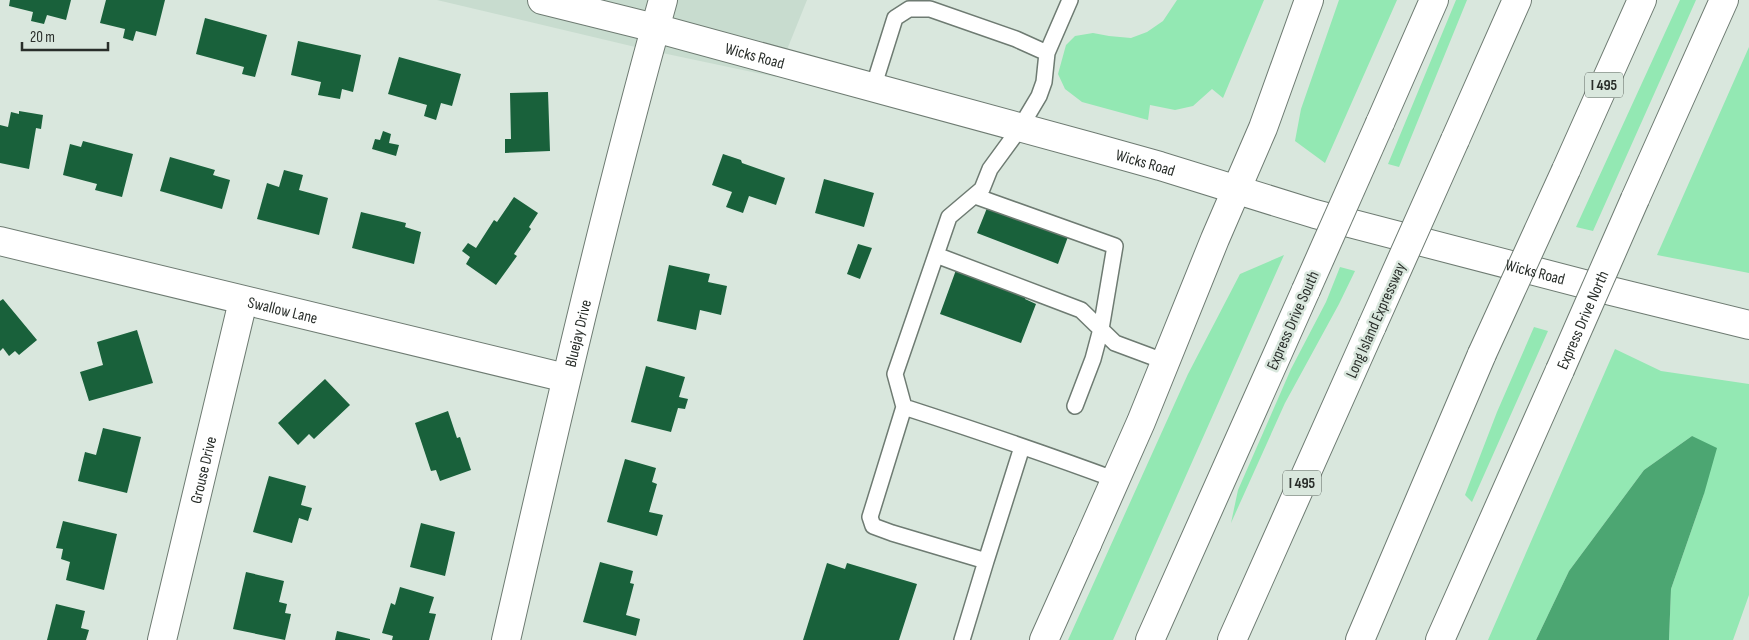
<svg xmlns="http://www.w3.org/2000/svg" width="1749" height="640" font-family="'Sofia Sans Condensed',sans-serif">
<style>
.built{fill:#c8dccf}
.green{fill:#93e8b3}
.water{fill:#4ca672}
.building{fill:#19613b}
.lines{fill:none;stroke-linecap:round;stroke-linejoin:round}
.service-casing{stroke:#6e7b72;stroke-width:18}
.minor-casing{stroke:#6e7b72;stroke-width:30}
.secondary-casing{stroke:#6e7b72;stroke-width:30}
.trunk-casing{stroke:#6e7b72;stroke-width:30}
.motorway-casing{stroke:#6e7b72;stroke-width:30}
.service{stroke:#fff;stroke-width:15}
.minor{stroke:#fff;stroke-width:28}
.secondary{stroke:#fff;stroke-width:28}
.trunk{stroke:#fff;stroke-width:28}
.motorway{stroke:#fff;stroke-width:28}
.trunk-bridge-casing{stroke:#6e7b72;stroke-width:30;stroke-linecap:butt}
.motorway-bridge-casing{stroke:#6e7b72;stroke-width:30;stroke-linecap:butt}
.trunk-bridge{stroke:#fff;stroke-width:28}
.motorway-bridge{stroke:#fff;stroke-width:28}
.labels{text-anchor:middle;stroke-width:5;stroke-linejoin:round;paint-order:stroke}
.shield{fill:#d9e7dd;stroke:#5e6660;stroke-width:1}
.shield-label{font-size:15px;font-weight:bold;fill:#292e2a}
.street-label{font-size:16px;fill:#292e2a;stroke:#d9e7dd}
</style>
<rect width="100%" height="100%" fill="#d9e7dd"/>
<path class="built" d="M437,0H807L776,77L648,50Z"/>
<path class="green" d="M1177,0H1264L1223,98L1212,89L1193,106L1175,110L1150,105L1148,120L1082,102L1065,89L1058,74L1066,45L1075,36L1093,33L1109,36L1131,38L1147,32L1163,21Z
M1339,0H1397L1325,163L1295,141L1301,109Z
M1456,0H1467L1399,167L1388,164Z
M1680,0H1696L1593,231L1576,227Z
M1749,47V273L1657,255L1661,246Z
M1284,255L1113,640H1068L1188,374L1240,274Z
M1340,267L1355,271L1339,304L1285,403L1231,523L1238,490L1291,369L1326,302Z
M1534,327L1548,331L1472,502L1465,495L1497,412Z
M1615,349L1661,371L1749,384V595L1733,640H1669L1671,589L1704,494L1692,436L1644,470L1569,571L1536,640H1488Z"/>
<path class="water" d="M1692,436L1717,448L1704,494L1671,589L1669,640H1536L1569,571L1644,470Z"/>
<path class="building" d="M10,0H71L66,20L47,15L44,24L31,21L33,12L9,6Z
M106,0H165L156,36L136,31L133,41L123,38L125,29L100,23Z
M205,18L267,35L255,77L242,74L244,67L196,54Z
M298,41L361,55L353,92L342,89L340,99L318,95L321,82L291,75Z
M399,57L461,74L452,106L441,103L436,120L424,116L427,105L388,94Z
M548,92L550,151L505,153V139H511L510,93Z
M19,111L43,115L41,129L36,128L29,169L0,163V125L8,127L11,112L19,114Z
M383,131L391,134L389,143L399,145L396,156L372,149L375,139L380,140Z
M83,141L133,154L122,197L95,190L97,184L63,175L70,144L81,147Z
M723,154L741,160L742,163L785,178L776,205L749,196L743,213L726,207L732,192L712,185Z
M170,157L215,170L213,175L230,180L222,209L160,191Z
M284,170L303,175L299,190L328,198L319,235L257,219L267,183L279,187Z
M824,179L874,193L864,227L815,213Z
M514,197L538,213L529,227L531,229L514,254L517,256L496,285L466,264L470,257L462,251L468,243L476,248L494,220L497,222Z
M989,203L1069,234L1058,264L977,233Z
M361,212L406,223L405,227L421,232L414,264L352,248Z
M858,244L872,248L860,279L847,274Z
M669,265L710,274L708,282L727,286L721,315L700,310L696,330L657,321Z
M956,270L1026,296L1025,299L1036,304L1021,343L940,314Z
M3,299L37,340L19,355L15,351L9,356L3,348L0,351V301Z
M137,330L153,383L89,401L80,372L103,365L97,342Z
M646,366L685,377L679,397L688,399L685,409L678,408L671,432L631,422Z
M325,379L350,405L314,439L309,434L298,445L278,423Z
M448,411L457,438L460,437L471,470L440,481L436,470L431,471L415,423Z
M103,428L141,437L127,493L78,481L85,452L96,455Z
M625,459L656,468L652,482L657,484L649,512L663,515L657,536L607,522Z
M269,476L306,486L301,505L312,508L308,521L299,518L292,543L253,532Z
M63,521L117,534L104,590L66,580L70,562L61,559L63,549L56,548Z
M421,523L455,532L445,576L410,567Z
M600,562L633,571L630,583L634,584L626,615L640,619L636,636L583,622Z
M827,563L845,569L847,563L917,584L899,640H803Z
M246,572L284,581L279,602L287,604L285,613L291,614L285,640L233,629Z
M400,587L434,597L429,613L436,614L429,640H392L393,636L382,633L391,603L395,605Z
M56,604L85,611L81,628L89,630L86,640H47Z
M337,631L370,639V640H335Z"/>
<g class="lines">
<g class="service-casing">
<path id="service" d="M873,88L895,18L909,9H930L1016,39L1047,53
M975,196L1115,246L1101,329L1093,359L1075,406
M936,255L1081,310L1115,343L1166,362
M904,407L895,374L949,217L982,189L990,169L1020,128L1039,96L1044,82L1047,53L1070,0
M1022,447L986,561L892,533L873,526L870,517L904,407C975,430 1046,454 1116,480
M962,640L986,561"/>
</g>
<g class="minor-casing">
<g id="minor">
<path id="s1" d="M0,241L566,378"/>
<path id="s2" d="M162,640L243,301"/>
<path id="s3" d="M506,640C555,426 604,212 663,0"/>
</g>
</g>
<g class="secondary-casing">
<g id="secondary">
<path id="s4" d="M542,0L655,28L1092,147L1160,166L1315,214L1611,291L1749,325"/>
<path d="M1087,544L1141,422L1215,239L1263,128L1309,0"/>
</g>
</g>
<g class="trunk-casing">
<path id="trunk" d="M1380,123L1434,0
M1635,199L1724,0
M1044,640L1087,544
M1150,640L1306,290
M1440,640L1560,370"/>
</g>
<g class="motorway-casing">
<path id="motorway" d="M1455,140L1517,0
M1566,170L1642,0
M1232,640L1372,326
M1360,640L1482,354"/>
</g>
<use href="#service" class="service"/>
<use href="#minor" class="minor"/>
<use href="#secondary" class="secondary"/>
<use href="#trunk" class="trunk"/>
<use href="#motorway" class="motorway"/>
<g class="trunk-bridge-casing">
<g id="trunk-bridge">
<path d="M1306,290L1380,123"/>
<path id="s5" d="M1560,370L1635,199"/>
</g>
</g>
<g class="motorway-bridge-casing">
<path id="motorway-bridge" d="M1372,326L1455,140
M1482,354L1566,170"/>
</g>
<use href="#trunk-bridge" class="trunk-bridge"/>
<use href="#motorway-bridge" class="motorway-bridge"/>
</g>
<g class="labels">
<g class="shield">
<rect x="1585" y="72.5" width="38" height="25" rx="4"/>
<rect x="1283" y="470.5" width="38" height="25" rx="4"/>
</g>
<g class="shield-label">
<text x="1604" y="90">I 495</text>
<text x="1302" y="488">I 495</text>
</g>
<g class="street-label">
<text dy="6" stroke="none"><textPath href="#s4" startOffset="220">Wicks Road</textPath></text>
<text dy="6" stroke="none"><textPath href="#s4" startOffset="625">Wicks Road</textPath></text>
<text dy="6" stroke="none"><textPath href="#s4" startOffset="1030">Wicks Road</textPath></text>
<text dy="6" stroke="none"><textPath href="#s1" startOffset="291">Swallow Lane</textPath></text>
<text transform="translate(1292 320) rotate(-66)" y="6">Express Drive South</text>
<text transform="translate(1375 320) rotate(-66)" y="6">Long Island Expressway</text>
<text dy="6" stroke="none"><textPath href="#s5" startOffset="55">Express Drive North</textPath></text>
<text dy="6" stroke="none"><textPath href="#s3" startOffset="315">Bluejay Drive</textPath></text>
<text dy="6" stroke="none"><textPath href="#s2" startOffset="175">Grouse Drive</textPath></text>
</g>
</g>
<path d="M22 42v8h86v-8" fill="none" stroke="#292e2a" stroke-width="2.5"/>
<text x="30" y="42" font-size="15" fill="#292e2a" stroke="#d9e7dd" stroke-width="4" paint-order="stroke">20 m</text>
</svg>
